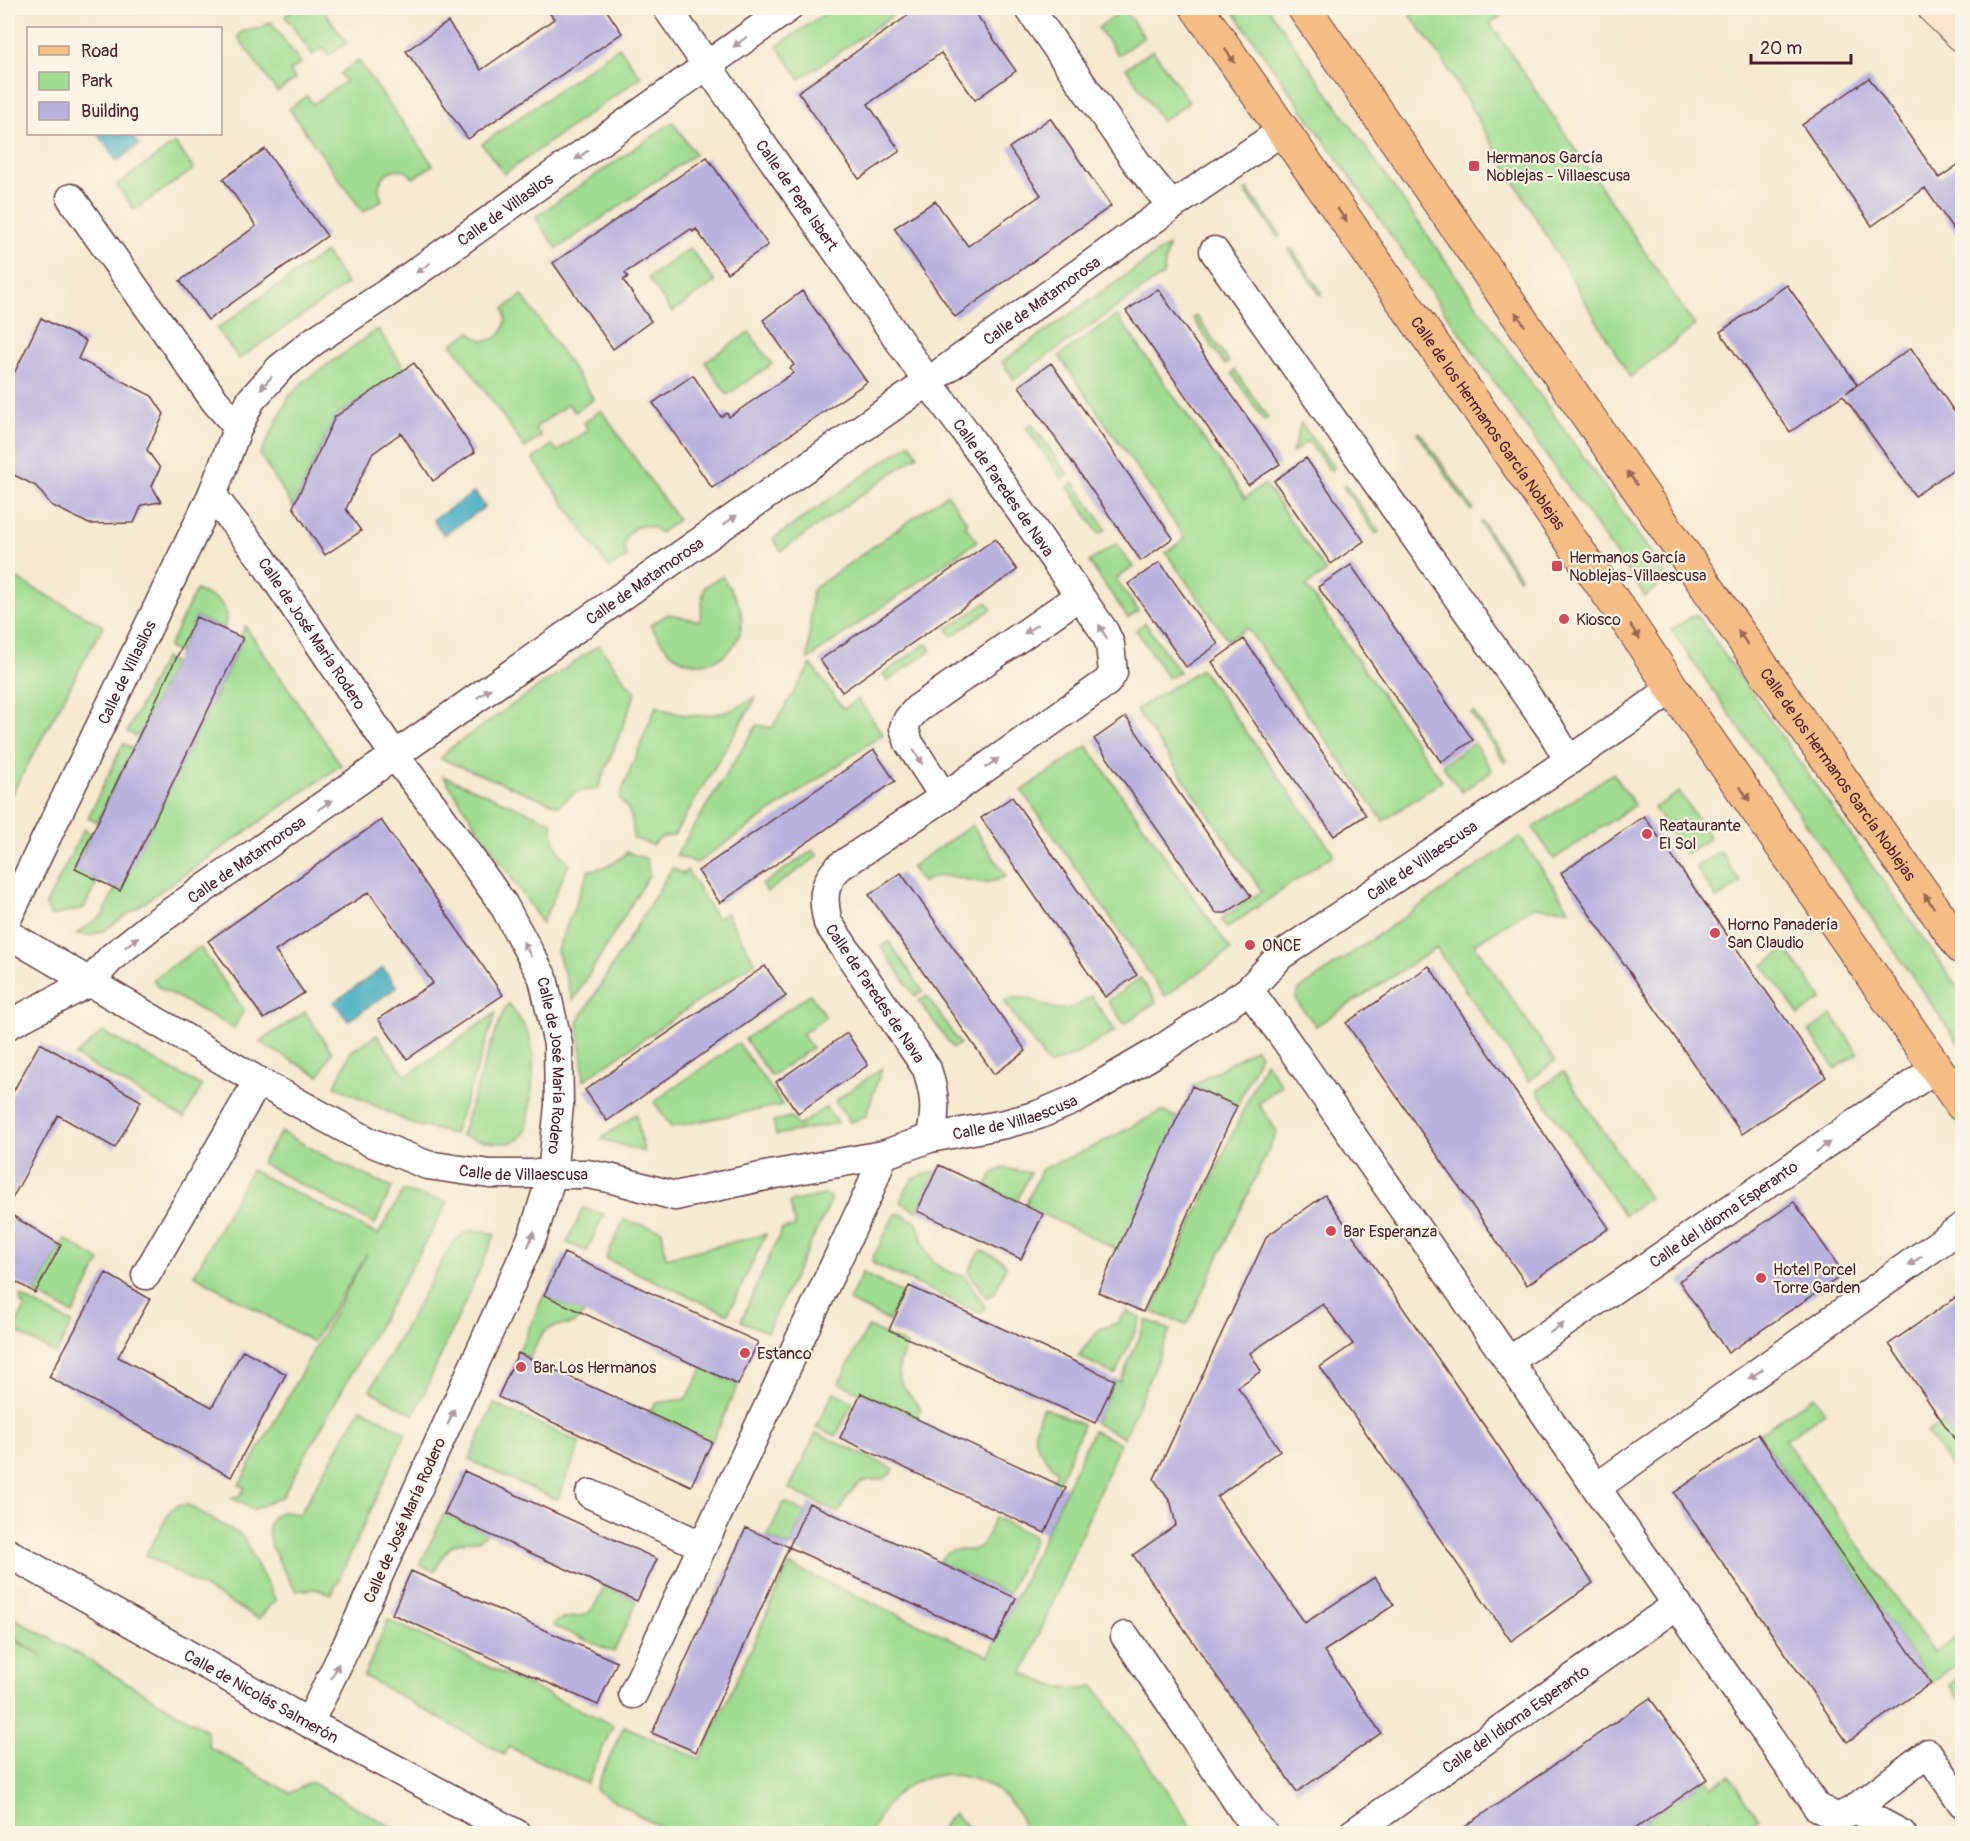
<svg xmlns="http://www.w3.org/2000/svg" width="1970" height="1841" font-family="Pangolin,sans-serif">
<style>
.green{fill:#a0dd92;stroke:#757e5e;stroke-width:1.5}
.water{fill:#45afc3;stroke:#486777;stroke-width:1.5}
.building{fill:#bab2de}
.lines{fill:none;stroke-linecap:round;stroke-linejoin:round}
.street-casing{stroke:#643d44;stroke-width:31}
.secondary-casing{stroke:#643d44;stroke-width:35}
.primary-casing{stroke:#643d44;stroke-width:35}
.street{stroke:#fff;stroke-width:28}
.secondary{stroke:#fbe5cf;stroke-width:33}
.primary{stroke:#f6be87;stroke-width:33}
.oneway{fill:#ae9aa0}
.oneway2{fill:#976754}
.poi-dot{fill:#d1495b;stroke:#fcf5e5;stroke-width:2}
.labels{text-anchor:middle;stroke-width:4.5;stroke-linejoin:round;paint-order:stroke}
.poi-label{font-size:16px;fill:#4a1f2b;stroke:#fcf5e5;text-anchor:start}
.street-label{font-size:16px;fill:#4a1f2b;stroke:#fcf5e5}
</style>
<rect width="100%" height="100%" fill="#fcf5e5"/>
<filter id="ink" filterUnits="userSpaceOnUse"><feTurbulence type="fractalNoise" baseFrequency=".0167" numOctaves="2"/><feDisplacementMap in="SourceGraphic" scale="12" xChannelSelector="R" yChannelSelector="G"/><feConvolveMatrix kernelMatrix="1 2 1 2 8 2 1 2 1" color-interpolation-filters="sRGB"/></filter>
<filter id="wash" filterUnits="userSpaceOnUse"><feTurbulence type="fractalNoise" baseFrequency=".008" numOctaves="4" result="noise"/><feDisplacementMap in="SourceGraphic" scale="24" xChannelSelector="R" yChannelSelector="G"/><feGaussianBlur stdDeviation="1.35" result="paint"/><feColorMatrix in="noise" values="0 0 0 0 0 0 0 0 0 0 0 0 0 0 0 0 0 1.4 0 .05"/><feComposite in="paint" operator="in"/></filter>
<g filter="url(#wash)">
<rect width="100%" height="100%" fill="#f6e9d0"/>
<path class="green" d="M294,8H322L347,43L328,56L323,48L313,55L285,16Z
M833,8H903L800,79L777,46Z
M1231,8H1268L1669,579L1645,596Z
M1405,8H1513L1490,23L1695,326L1630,377L1442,59Z
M1124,9L1144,37L1118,55L1098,28Z
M271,22L301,63L290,71L295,79L277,92L238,37L241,32L260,28Z
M619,47L641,77L504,174L482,144Z
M1153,50L1189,102L1162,121L1126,68Z
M358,60L433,165L413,178C411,176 409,173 406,171C388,163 372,184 382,200L363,212L289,109L307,96L313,104L346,81L340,74Z
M673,122L695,154L557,249L535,217Z
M175,143L194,169L134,210L117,185Z
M1247,189L1280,235L1278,237L1245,191Z
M1168,246L1163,275L1014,379L1002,362Z
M690,248L715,282L672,312L648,278Z
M1291,248L1322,293L1320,295L1289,250Z
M325,252L347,284L239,359L217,329Z
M522,295L594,399L575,412L568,404L535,428L541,436L525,448L452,344L470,332C489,352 512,333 504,309Z
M1117,315L1245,498L1265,484L1326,572L1306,586L1442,781L1383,821L1247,628L1228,640L1166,553L1185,538L1059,356Z
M1196,315L1229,362L1225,365L1193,318Z
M378,329L405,369L335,417L293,507L260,455L289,397L302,383Z
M749,332L772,364L727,395L705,362Z
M1235,370L1268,418L1264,421L1232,373Z
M601,410L678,520L660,533C643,514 615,535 627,557L609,568L533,459L552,445L557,451L588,430L584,423Z
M1301,423L1334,468L1330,470L1308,441L1292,453Z
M1032,424L1068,475L1062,479L1026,428Z
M1420,432L1473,509L1471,511L1418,434Z
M910,443L918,455L781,551L773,539Z
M1074,483L1106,529L1099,534L1068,487Z
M1345,485L1379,532L1376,534L1343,487Z
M947,494L968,523L965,525L977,541L808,659L812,590Z
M1482,522L1520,577L1518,578L1480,523Z
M1116,544L1133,567L1116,579L1138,611L1128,618L1089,562Z
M8,574L103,626L8,801Z
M722,576C729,588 739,599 741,613C747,649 709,676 677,657C665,651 658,635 650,625L668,614L700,621L704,587Z
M196,590C218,600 231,602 224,629L196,617L179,653L168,648Z
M987,602L992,609L952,636L947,629Z
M1696,614L1962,994V1048L1671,630Z
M1145,623L1179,672L1171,677H1167L1136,630Z
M245,626L341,765L105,930L91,935L77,934L103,915L115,889L120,890L243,639L241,637Z
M926,644L931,650L888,681L883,674Z
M599,645L627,683L636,692L598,789L575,792L559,806L441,759L449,749Z
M164,658L174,663L138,737L127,732Z
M811,664L843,709L858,699L883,734L697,863L676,855L757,725L772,728Z
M1201,669L1334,854L1227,928L1221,919L1262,891L1136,710Z
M757,696L674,835L660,838L652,845L633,838C635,822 630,809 619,798L656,706C690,722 727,718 757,696Z
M1473,712L1507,760L1505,763L1471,714Z
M1474,743L1492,770L1462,792L1442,765Z
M123,744L133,748L97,822L88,818Z
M1087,746L1231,950L1165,996L1022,791Z
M1613,773L1635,805L1554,859L1533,828Z
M443,776L552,822C552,840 557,850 569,864L542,923Z
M1679,792L1710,838L1685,854L1654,808Z
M972,825L1006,876C973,895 951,862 922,883L911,867Z
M84,829L91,834L75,869L98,880L84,908L51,916L46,905Z
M1520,837L1569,909L1533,907L1474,944L1555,1061L1529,1081L1436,948L1316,1026L1298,1003L1296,996L1300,989Z
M813,850L818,856L767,892L762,885Z
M1720,851L1741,883L1717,899L1696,867Z
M627,852L647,859L649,875L573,1001L557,950L589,870C606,869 616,863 627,852Z
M672,868L683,874L687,870L717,919L726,913L755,962L584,1080L578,1022Z
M889,942L923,991L915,996L881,947Z
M200,947L244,1010L234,1028L158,987L153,979Z
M1786,949L1822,999L1799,1015L1763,965Z
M1140,978L1156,1002L1124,1024L1108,1001Z
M810,994L826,1017L802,1034L812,1048L771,1076L745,1039Z
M927,996L960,1044L953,1048L919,1001Z
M1091,996L1115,1031L1078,1053L1049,1065L1004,1001C1045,986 1048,1030 1091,996Z
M509,1004C516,1014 525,1025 529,1036C538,1064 530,1099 527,1127C518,1154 482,1140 461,1136L488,1053L505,1008Z
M305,1012L332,1052L319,1076L259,1042Z
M496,1013L454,1134L412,1124L335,1086L351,1051L377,1035L406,1076Z
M1832,1015L1858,1053L1835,1069L1809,1031Z
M103,1032L202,1086L184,1118L75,1056Z
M738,1043L783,1105L671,1127L654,1102Z
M1256,1048L1260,1055L1237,1106L1192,1086Z
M1265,1062L1282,1085L1258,1104L1277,1131L1187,1325L1152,1312Z
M882,1068L866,1116L850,1122L835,1101Z
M1563,1072L1649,1198L1624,1215L1537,1091Z
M826,1107L838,1123L776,1135L773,1121L791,1117L798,1126Z
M1161,1111L1178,1118L1118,1250L1025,1206L1042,1169L1093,1147Z
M636,1114L644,1152L601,1139Z
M281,1132L338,1163L392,1187L375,1224L261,1163Z
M1004,1168L1030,1173L1017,1201L986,1187L993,1173Z
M251,1170L378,1235L403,1191L448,1202L282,1497L253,1510L232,1498C240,1496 242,1494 245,1487L239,1485L367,1254L313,1342L194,1275Z
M936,1172L917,1211L900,1202C912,1178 909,1177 936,1172Z
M824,1195L831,1197V1201L767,1332L741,1321L782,1229L795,1227L790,1202Z
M583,1208L604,1214L587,1251L567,1243Z
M895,1214H900L917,1222C925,1253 931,1271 965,1276L985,1307L982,1311L977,1312L874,1264L872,1260Z
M624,1220L662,1230L666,1258L766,1234L728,1314L606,1259Z
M473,1230L484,1231L495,1235L414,1415L370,1390L453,1242L462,1235Z
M65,1239L100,1261L73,1314L35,1293Z
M982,1251L1002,1260L1006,1266L994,1294L986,1297L968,1271L979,1253Z
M862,1273L902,1293L889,1321L849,1301Z
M544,1295L584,1313C568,1333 567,1320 549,1329C539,1334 535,1348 530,1358L518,1353Z
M20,1296L72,1323L56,1354L13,1330L25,1308L21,1303Z
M1127,1311L1141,1318L1115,1375L1078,1356L1100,1329L1117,1323Z
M1147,1320L1170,1330L1124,1438L1095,1423L1115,1380L1120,1382Z
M868,1327L907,1345C890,1379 900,1382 921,1409L917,1419L839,1383Z
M703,1368L738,1385L712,1442L648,1412L656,1403L685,1399L691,1391Z
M834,1392L853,1402L836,1436L816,1427Z
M1814,1396L1825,1412L1785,1440L1934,1653L1962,1634V1660L1931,1683L1758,1434Z
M494,1404L581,1443L557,1500L469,1460Z
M1043,1407L1083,1425L1058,1485L1052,1482L1057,1472C1033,1442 1028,1444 1043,1407Z
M361,1408L406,1433L332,1594L315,1589L296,1591C286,1573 253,1528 277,1514C285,1509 291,1512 299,1515Z
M1943,1422L1962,1450V1483L1927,1432Z
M1093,1431L1120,1443L1023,1673C1051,1686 1063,1692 1094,1686L1196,1833H1026C1012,1776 934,1755 893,1798C883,1808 877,1821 871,1834L670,1833L595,1790L624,1726L700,1759L789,1565L989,1656Z
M816,1433L894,1469C881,1487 872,1475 859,1484C849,1491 844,1503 838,1513L789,1489Z
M784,1502L805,1512L789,1547L767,1537Z
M179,1505H188L242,1536L276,1601L271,1604L259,1619L146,1555L171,1510Z
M444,1514L487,1533C476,1544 473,1540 460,1542C447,1545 440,1561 435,1571L420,1565Z
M995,1517L1035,1537L1008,1594L939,1562C953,1539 970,1559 982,1544C988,1537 991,1525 995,1517Z
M604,1586L637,1601L614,1652L553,1626C563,1612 577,1622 589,1612C597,1606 600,1595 604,1586Z
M8,1615L87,1659L206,1730L209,1747L290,1793L311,1782L402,1833H8V1637L44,1656L8,1635Z
M388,1620L613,1725L587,1784L509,1747L505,1755L364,1676Z
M1962,1676V1703L1950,1685Z
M1729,1775L1758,1819L1738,1833H1729L1726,1827L1709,1818L1708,1833H1646L1640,1825L1707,1779L1712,1788Z
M953,1814L976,1833H937Z"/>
<path class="water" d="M97,134H130L139,145L117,161Z
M475,492L485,507L444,535L433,520Z
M383,968L397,987L348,1021L334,1002Z"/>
<g id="blocks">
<path class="building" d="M546,8H605L622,33L468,139L406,51L448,22L481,70L554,19Z
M919,8H972L1016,71L975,100L941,53L868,104L900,151L859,179L798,92Z
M1869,78L1939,178L1962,162V242L1925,188L1872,226L1802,125Z
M1050,118L1111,206L955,317L894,228L935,201L968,246L1041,195L1009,148Z
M265,149L327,236L208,320L180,281L256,226L223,179Z
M707,157L768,245L727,273L696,229L693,232L691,229L625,273L628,277L623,280L651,321L613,349L553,263Z
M1787,285L1857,384L1846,393L1911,348L1962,423V463L1915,496L1843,395L1790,432L1720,332Z
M1158,289L1280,464L1248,485L1126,311Z
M802,291L867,382L712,488L653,403L693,375L721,417L727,413L729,417L793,373L790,368L794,365L763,320Z
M41,318L86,341L78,359L152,396L164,414L147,450L160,468L152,486L161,502L142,505L134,523L89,524L51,505L36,486L8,472V386Z
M414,363L475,452L433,481L401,433L372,454L346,509L361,531L325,555L293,507L335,417Z
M1051,363L1173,538L1141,561L1019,386Z
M1306,458L1364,541L1331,564L1274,481Z
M995,539L1017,570L842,692L820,660Z
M1160,562L1218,644L1186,667L1128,584Z
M1351,565L1473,740L1441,762L1318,587Z
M196,617L243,638L120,891L75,869Z
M1244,639L1366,815L1334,836L1212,662Z
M1126,717L1251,896L1226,913H1216L1094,739Z
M874,750L895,781L720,903L698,871Z
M1012,797L1137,975L1105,997L981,818Z
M1644,816L1826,1077L1742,1134L1561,873Z
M381,820L503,995L407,1059L378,1019L433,983L369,892L275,951L304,993L264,1019L208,941Z
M901,873L1026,1051L994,1074L869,895Z
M765,966L786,996L607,1121L585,1090Z
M1429,966L1609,1228L1527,1285L1346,1023Z
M847,1033L868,1065L798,1113L776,1082Z
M40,1043L141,1101L115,1148L58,1115L8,1206V1101Z
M1192,1086L1237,1106L1143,1312L1098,1292Z
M939,1165L1043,1214L1021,1259L917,1211Z
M1325,1195L1593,1583L1511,1641L1320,1367L1353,1344L1323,1304L1250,1353L1261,1371L1238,1387L1280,1450L1217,1497L1305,1623L1375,1577L1394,1605L1324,1651L1381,1733L1297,1792L1133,1555L1176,1525L1171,1503L1154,1479L1267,1236Z
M1794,1202L1844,1274L1728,1353L1679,1281Z
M8,1213L61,1245L35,1293L8,1277Z
M564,1253L758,1342L738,1385L544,1295Z
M106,1273L150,1299L118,1357L212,1407L243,1350L286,1374L231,1477L49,1377Z
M909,1286L1115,1380L1095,1423L889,1330Z
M1962,1293V1450L1889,1344Z
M518,1353L712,1442L691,1486L498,1397Z
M861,1393L1066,1488L1045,1533L840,1438Z
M1758,1434L1931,1683L1847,1742L1674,1493Z
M464,1471L657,1559L637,1601L444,1514Z
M809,1503L1016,1598L995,1642L789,1547L696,1752L652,1733L746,1528L789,1547Z
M411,1571L617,1662L598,1705L392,1614Z
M1650,1698L1707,1779L1629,1833H1456Z"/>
</g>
</g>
<g filter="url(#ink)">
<use href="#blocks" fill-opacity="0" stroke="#643d44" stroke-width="1.5"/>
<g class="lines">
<g class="street-casing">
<g id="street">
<path id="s1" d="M667,8L928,382L964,430L1104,631L1110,644L1113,673L1107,682L944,797L839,867C821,885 823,901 828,923L927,1069C935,1095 937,1111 930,1138"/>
<path d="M1029,8L1137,163L1172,206"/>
<path d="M71,198L215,401L238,427"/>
<path d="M1214,251L1551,730L1569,761"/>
<path id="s2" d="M212,495L261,557L395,756L434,807L503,904L543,978L558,1044L559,1105L552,1175L533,1235L347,1645L309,1723"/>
<path d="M944,797L909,743L904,728L908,719L917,709L1079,596"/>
<path id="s3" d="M8,917L212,495L238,427L251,400L280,368L314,341L387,293L788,8"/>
<path id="s4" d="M8,934L258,1081L368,1141L427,1165L490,1174H587L609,1178L675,1196L770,1175L883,1155L930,1138L1005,1124L1038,1115L1078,1098L1160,1050L1249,990L1280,956L1636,715L1672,688"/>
<path d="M1249,990L1285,1039L1465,1298L1817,1807L1837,1818L1855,1809L1928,1753L1962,1803"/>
<path id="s5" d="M8,1025L90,982L112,957L151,926L928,382L1172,206L1282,131"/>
<path d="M146,1275L258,1081"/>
<path id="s6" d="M1509,1361L1936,1068"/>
<path d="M1597,1487L1962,1227"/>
<path d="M590,1494L703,1546"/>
<path id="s7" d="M8,1553L309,1723L517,1834"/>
<path d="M1125,1636L1251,1822L1264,1834"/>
<path d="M633,1694L869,1192L883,1155"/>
<path d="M1855,1809L1902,1834"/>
<path id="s8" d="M1352,1834L1678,1604"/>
</g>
</g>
<g class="secondary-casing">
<path id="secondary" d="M1934,8L1962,35"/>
</g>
<g class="primary-casing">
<g id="primary">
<path id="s9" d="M1197,8L1624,616L1672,688L1962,1105"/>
<path id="s10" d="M1304,8L1791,708L1962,948"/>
</g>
</g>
<use href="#street" class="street"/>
<use href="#secondary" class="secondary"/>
<use href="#primary" class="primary"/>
</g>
<defs><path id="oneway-solid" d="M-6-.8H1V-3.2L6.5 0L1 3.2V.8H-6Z" transform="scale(1.5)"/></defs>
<g class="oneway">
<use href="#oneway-solid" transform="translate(740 42) rotate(143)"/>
<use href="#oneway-solid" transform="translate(582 155) rotate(145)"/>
<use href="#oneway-solid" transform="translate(423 268) rotate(145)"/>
<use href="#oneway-solid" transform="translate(266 383) rotate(132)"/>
<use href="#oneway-solid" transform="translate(730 520) rotate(-35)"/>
<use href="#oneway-solid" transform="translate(1031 629) rotate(145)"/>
<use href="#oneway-solid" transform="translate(1103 632) rotate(-120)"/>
<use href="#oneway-solid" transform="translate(484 693) rotate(-35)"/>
<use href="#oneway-solid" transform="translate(918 757) rotate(57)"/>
<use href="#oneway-solid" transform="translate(992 763) rotate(-35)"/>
<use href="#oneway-solid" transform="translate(325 805) rotate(-35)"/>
<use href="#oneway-solid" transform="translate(132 942) rotate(-38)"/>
<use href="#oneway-solid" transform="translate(527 949) rotate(-118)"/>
<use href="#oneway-solid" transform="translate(1823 1147) rotate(-35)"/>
<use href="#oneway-solid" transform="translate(531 1239) rotate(-68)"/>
<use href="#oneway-solid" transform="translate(1915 1261) rotate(145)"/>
<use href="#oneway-solid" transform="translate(1557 1328) rotate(-34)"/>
<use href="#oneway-solid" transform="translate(1756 1374) rotate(145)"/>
<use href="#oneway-solid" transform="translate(451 1417) rotate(-66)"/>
<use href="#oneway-solid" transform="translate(335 1671) rotate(-64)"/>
</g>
<g class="oneway2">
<use href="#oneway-solid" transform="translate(1230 56) rotate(55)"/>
<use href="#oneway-solid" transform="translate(1342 215) rotate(55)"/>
<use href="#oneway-solid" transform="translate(1520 319) rotate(-125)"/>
<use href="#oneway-solid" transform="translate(1632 478) rotate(-125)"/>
<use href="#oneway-solid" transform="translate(1635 632) rotate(56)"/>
<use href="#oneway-solid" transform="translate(1743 638) rotate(-125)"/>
<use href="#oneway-solid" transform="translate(1745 794) rotate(55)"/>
<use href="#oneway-solid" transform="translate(1929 901) rotate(-126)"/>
</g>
</g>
<g class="poi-dot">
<rect x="1468" y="160" width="12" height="12" rx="3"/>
<rect x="1551" y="560" width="12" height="12" rx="3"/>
<circle cx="1564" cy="619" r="6"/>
<circle cx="1647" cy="834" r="6"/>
<circle cx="1715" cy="933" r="6"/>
<circle cx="1250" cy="945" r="6"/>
<circle cx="1331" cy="1231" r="6"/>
<circle cx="1761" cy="1278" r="6"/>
<circle cx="745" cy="1353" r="6"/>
<circle cx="521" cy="1367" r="6"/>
</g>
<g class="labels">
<g class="poi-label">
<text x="1486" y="163">Hermanos García<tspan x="1486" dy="18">Noblejas - Villaescusa</tspan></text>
<text x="1569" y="563">Hermanos García<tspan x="1569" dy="18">Noblejas-Villaescusa</tspan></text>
<text x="1576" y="625">Kiosco</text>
<text x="1659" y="831">Reataurante<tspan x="1659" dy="18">El Sol</tspan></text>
<text x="1727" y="930">Horno Panadería<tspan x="1727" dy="18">San Claudio</tspan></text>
<text x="1262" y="951">ONCE</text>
<text x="1343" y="1237">Bar Esperanza</text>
<text x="1773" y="1275">Hotel Porcel<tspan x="1773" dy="18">Torre Garden</tspan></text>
<text x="757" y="1359">Estanco</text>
<text x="533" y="1373">Bar Los Hermanos</text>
</g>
<g class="street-label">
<text dy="6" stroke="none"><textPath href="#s1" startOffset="228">Calle de Pepe Isbert</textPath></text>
<text dy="6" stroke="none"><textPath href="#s3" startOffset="890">Calle de Villasilos</textPath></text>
<text dy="6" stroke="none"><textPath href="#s5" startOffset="1264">Calle de Matamorosa</textPath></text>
<text dy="6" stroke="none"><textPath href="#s9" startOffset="507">Calle de los Hermanos García Noblejas</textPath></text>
<text dy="6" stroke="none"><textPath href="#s1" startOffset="586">Calle de Paredes de Nava</textPath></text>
<text dy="6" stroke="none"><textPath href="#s5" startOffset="778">Calle de Matamorosa</textPath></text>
<text dy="6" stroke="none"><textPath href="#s2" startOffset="171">Calle de José María Rodero</textPath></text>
<text dy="6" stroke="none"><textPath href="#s3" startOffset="272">Calle de Villasilos</textPath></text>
<text dy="6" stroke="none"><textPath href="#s10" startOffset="934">Calle de los Hermanos García Noblejas</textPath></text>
<text dy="6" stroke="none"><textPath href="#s5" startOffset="292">Calle de Matamorosa</textPath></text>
<text dy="6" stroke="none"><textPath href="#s4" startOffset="1566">Calle de Villaescusa</textPath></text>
<text dy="6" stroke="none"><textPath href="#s1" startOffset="1286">Calle de Paredes de Nava</textPath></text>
<text dy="6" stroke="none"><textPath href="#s2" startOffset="675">Calle de José María Rodero</textPath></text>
<text dy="6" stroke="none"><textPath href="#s4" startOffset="1080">Calle de Villaescusa</textPath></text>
<text dy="6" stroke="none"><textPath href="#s4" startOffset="576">Calle de Villaescusa</textPath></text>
<text dy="6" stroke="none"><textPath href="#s6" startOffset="260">Calle del Idioma Esperanto</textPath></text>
<text transform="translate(404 1520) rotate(-66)" y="6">Calle de José María Rodero</text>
<text dy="6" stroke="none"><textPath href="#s7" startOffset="291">Calle de Nicolás Salmerón</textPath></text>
<text dy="6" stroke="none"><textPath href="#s8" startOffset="200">Calle del Idioma Esperanto</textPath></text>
</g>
</g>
<rect width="1970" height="1841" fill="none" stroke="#fcf5e5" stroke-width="30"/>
<rect x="27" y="27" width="195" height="108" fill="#fcf5e5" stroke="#b59f9b" stroke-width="1.5"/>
<rect x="39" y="46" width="30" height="9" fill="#f6be87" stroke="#b59f9b" stroke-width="1.5"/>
<text x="81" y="57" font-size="18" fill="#4a1f2b">Road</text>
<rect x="39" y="72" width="30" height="18" fill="#a0dd92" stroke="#b59f9b" stroke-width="1.5"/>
<text x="81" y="87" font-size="18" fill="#4a1f2b">Park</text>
<rect x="39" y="102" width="30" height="18" fill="#bab2de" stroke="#b59f9b" stroke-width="1.5"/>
<text x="81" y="117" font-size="18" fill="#4a1f2b">Building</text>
<path d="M1751 54v9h100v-9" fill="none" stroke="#4a1f2b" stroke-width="3"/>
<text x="1760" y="54" font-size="18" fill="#4a1f2b" stroke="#fcf5e5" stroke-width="4.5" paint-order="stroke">20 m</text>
</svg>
